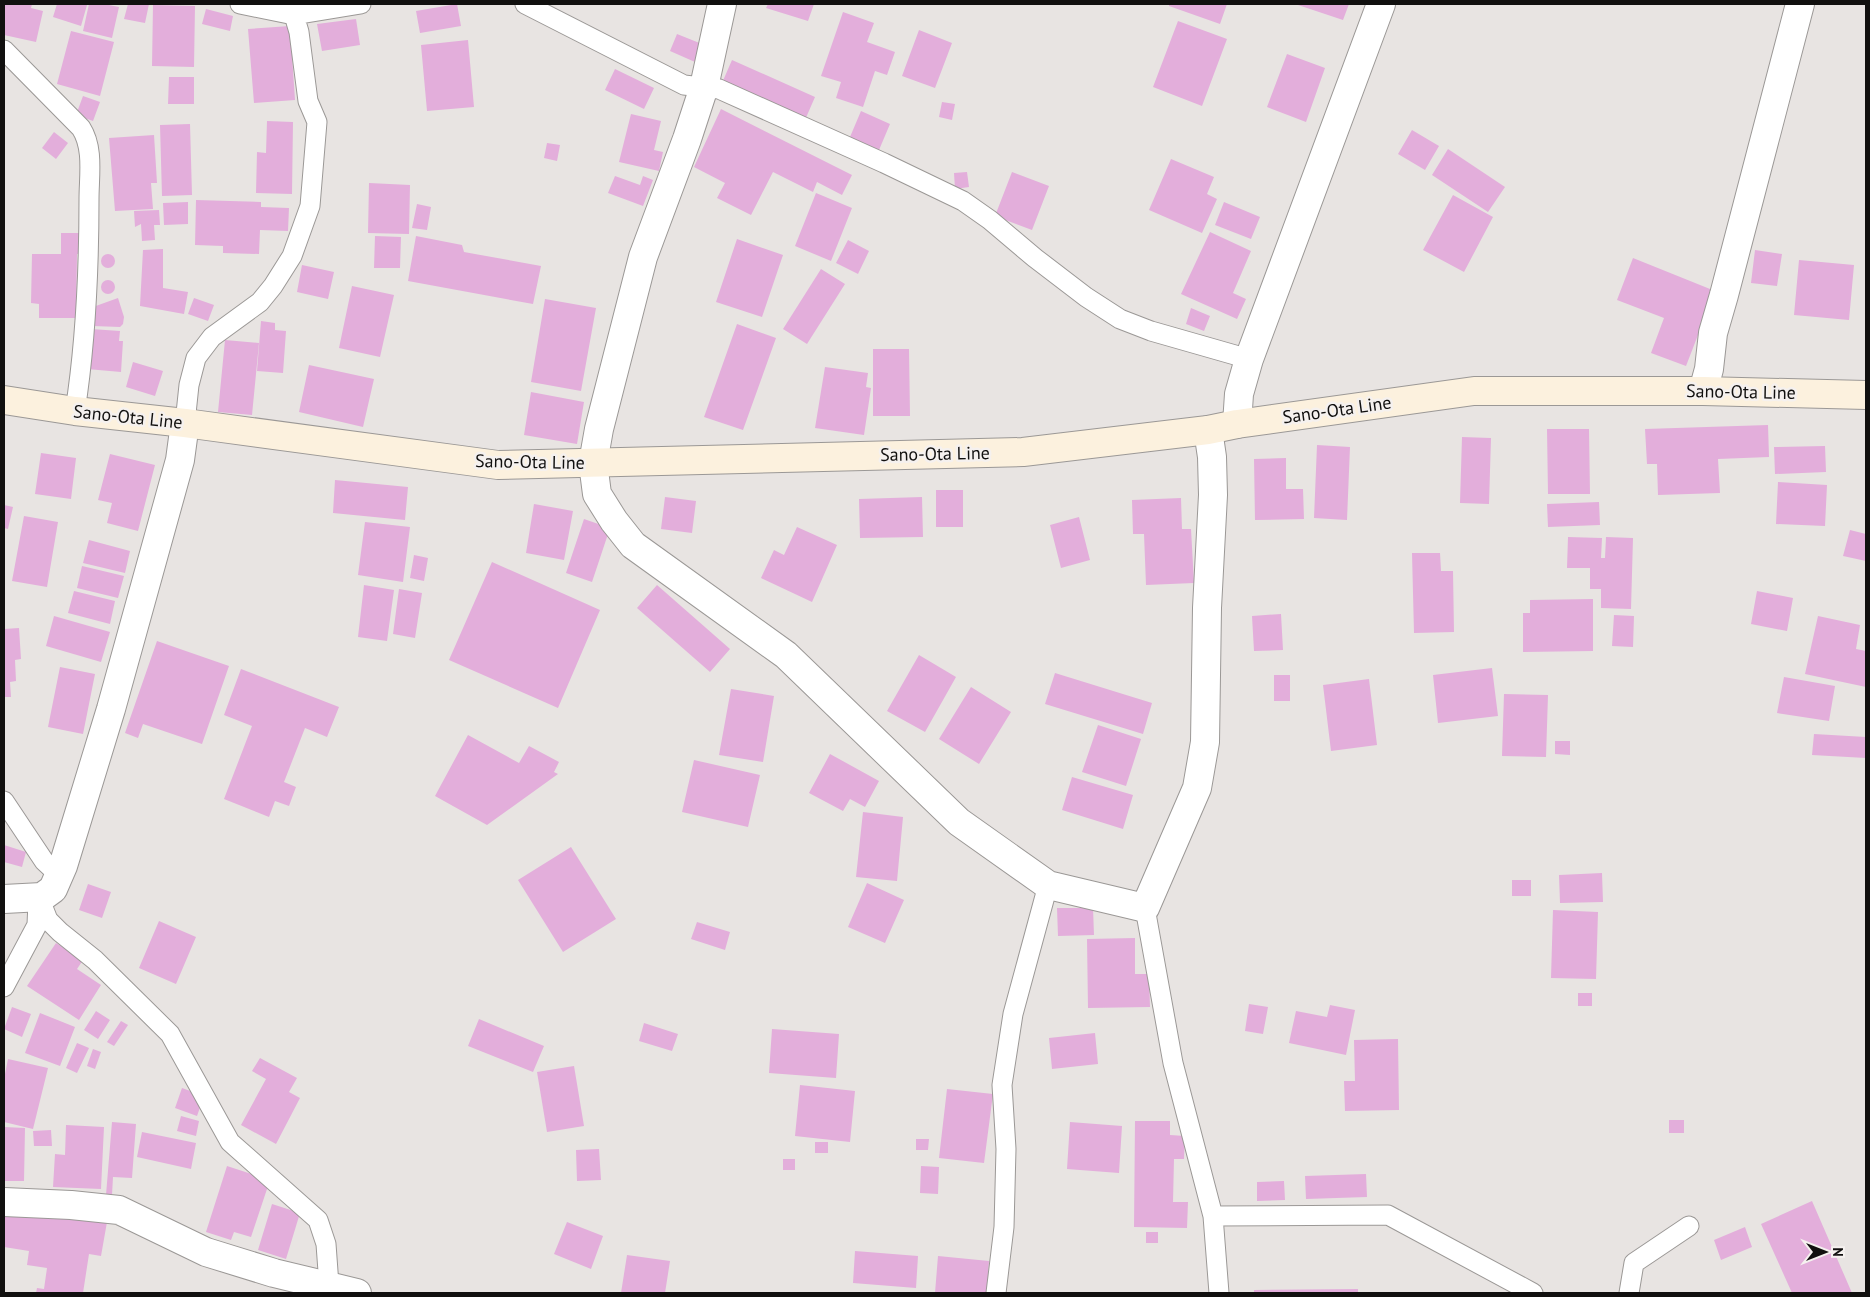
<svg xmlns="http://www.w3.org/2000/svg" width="1870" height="1297" font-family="'PT Sans',sans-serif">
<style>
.building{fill:#e3aedb}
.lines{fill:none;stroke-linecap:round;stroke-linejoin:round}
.service-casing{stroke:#9b9896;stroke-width:21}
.minor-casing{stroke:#9b9896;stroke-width:30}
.tertiary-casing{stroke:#9b9896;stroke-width:30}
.secondary-casing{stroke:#9b9896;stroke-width:30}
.service{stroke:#fff;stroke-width:19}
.minor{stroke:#fff;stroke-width:28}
.tertiary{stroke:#fff;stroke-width:28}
.secondary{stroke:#fcf1de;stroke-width:28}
.labels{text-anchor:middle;stroke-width:5;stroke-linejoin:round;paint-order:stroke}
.street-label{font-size:18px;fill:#11100f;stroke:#f5f1ef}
</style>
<rect width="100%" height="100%" fill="#e8e4e2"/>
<path class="building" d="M4,4H32L31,8L43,11L36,42L4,35Z
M57,4L87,5L81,26L53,17Z
M89,4H104L119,7L112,38L83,31Z
M128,4H149L145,23L124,19Z
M457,4L461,26L420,33L416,11Z
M768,4H814L808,21L766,8Z
M1169,4H1227L1220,24L1169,6Z
M1295,4H1349L1343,20Z
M153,5L195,6L194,67L152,66Z
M206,9L233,16L230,31L202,24Z
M843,12L874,23L867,42L895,52L887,75L875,71L863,107L836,98L841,82L821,76Z
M356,19L360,45L322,51L317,24Z
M1178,21L1227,39L1202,106L1153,87Z
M290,26L295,100L254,103L248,29Z
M919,30L952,43L935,88L902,76Z
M71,31L114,42L100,96L57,84Z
M677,34L702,44L695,62L670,51Z
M468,40L474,107L427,111L421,45Z
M1287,54L1325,68L1306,122L1267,107Z
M732,60L815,97L805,120L722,83Z
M615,69L654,88L644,109L605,90Z
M169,77H194V104H168Z
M83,96L100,102L93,121L76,115Z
M942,102L955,104L952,120L939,117Z
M721,109L852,175L842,195L817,182L813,192L773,172L751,215L717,198L725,183L694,167Z
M861,111L890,124L879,150L850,137Z
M631,114L661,121L654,150L663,152L659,171L619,162Z
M267,121L293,122L292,194L256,193L257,152L266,153Z
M190,124L192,195L162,196L160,125Z
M1412,130L1439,146L1425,170L1398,154Z
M54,132L68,143L56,159L42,148Z
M154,135L157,183H151L153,209L115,211L109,138Z
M547,143L560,145L557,161L544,158Z
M1448,149L1505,187L1488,212L1432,175Z
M1171,159L1214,177L1207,194L1217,199L1202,233L1149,210Z
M967,172L969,187L955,189L954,173Z
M1012,172L1049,186L1032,230L995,216Z
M615,176L640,185L643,176L653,180L643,206L608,193Z
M369,183L410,185L409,234L368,233Z
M816,193L852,208L831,261L795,246Z
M1453,195L1493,217L1464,272L1423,250Z
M196,200L261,202V207L289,208L288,231L260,230L259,254L223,253V246L195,245Z
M188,202V224L164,225L163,203Z
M1224,202L1260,217L1251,239L1215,225Z
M417,204L431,207L427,230L412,228Z
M159,210L160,225H154L155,240L142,241L141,224L135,227L134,211Z
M1210,232L1251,251L1233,293L1246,299L1237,319L1181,294Z
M61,233H80L79,254H77L76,318H39V304L31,303L32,254H61Z
M375,236L401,237L400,268H374Z
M416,236L462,245L464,252L541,266L533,304L408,281Z
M737,239L783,255L762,317L716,302Z
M848,240L869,251L858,274L836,263Z
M163,249V288L188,292L184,314L140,306L143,250Z
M1755,250L1782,254L1777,286L1751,283Z
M101 261a7 7 0 1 1 14 0a7 7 0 1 1-14 0Z
M1633,258L1715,291L1686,366L1651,353L1664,318L1617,300Z
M1799,260L1854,265L1849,320L1794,315Z
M302,265L334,272L328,299L297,292Z
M821,269L845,284L807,344L783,329Z
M101 287a7 7 0 1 1 14 0a7 7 0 1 1-14 0Z
M352,286L394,295L380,357L339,348Z
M118,298L124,317L123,324L120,327L93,326V307Z
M194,298L214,305L208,321L188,314Z
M545,299L596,308L581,391L531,382Z
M1191,308L1210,316L1204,331L1186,324Z
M261,321L275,323V330L286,331L283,373L257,371Z
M737,324L776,338L743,430L704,417Z
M91,329L120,331L119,341H123L121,372L87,369Z
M225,340L259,343L252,415L218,412Z
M873,349H909L910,416H873Z
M133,362L163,371L155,396L126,387Z
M309,365L374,379L363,427L299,412Z
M825,367L868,373L866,387L871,388L864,435L815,428Z
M531,392L584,402L577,444L524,435Z
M1768,425L1769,457L1718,459L1720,493L1658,495L1657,464H1647L1645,429Z
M1547,429H1589L1590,494H1548Z
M1462,437L1491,438L1489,504L1460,503Z
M1317,445L1350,447L1347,520L1314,518Z
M1825,446L1826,472L1775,474L1774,447Z
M41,453L76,458L71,499L35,494Z
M110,454L155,465L138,531L107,523L112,503L98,500Z
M1286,458V489H1303L1304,519L1255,520L1254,459Z
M335,480L408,487L405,520L333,513Z
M1778,482L1827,485L1825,526L1776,524Z
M936,490H963V527H936Z
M665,497L696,501L692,533L661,529Z
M922,497L923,537L860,538L859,499Z
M1181,498L1182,529H1191L1194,583L1146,585L1144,534H1133L1132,500Z
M1599,502L1600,525L1548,527L1547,504Z
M534,504L573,511L564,560L526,553Z
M4,505L13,507L8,529L4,528Z
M24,516L58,522L47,587L12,581Z
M1079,517L1090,560L1061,568L1050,525Z
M584,519L610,528L592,582L566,573Z
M365,522L410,527L403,582L358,575Z
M797,527L837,545L812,602L761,578L774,550L784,555Z
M1850,530L1866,534V561L1843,556Z
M1568,537L1602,538L1601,558H1605L1606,537L1633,538L1631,609L1601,608V589H1590V568H1567Z
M89,540L130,551L125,573L83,563Z
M1412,553H1440L1441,571H1453L1454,632L1414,633Z
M414,555L428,558L424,581L410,578Z
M492,562L600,610L558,708L449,660Z
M82,566L124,576L118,598L77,588Z
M364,585L394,590L387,641L358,637Z
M657,585L730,649L710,672L637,608Z
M399,589L422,593L415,638L393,634Z
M74,591L115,601L110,624L68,613Z
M1757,591L1793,598L1787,631L1751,624Z
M1593,599V651L1523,652V613H1530V600Z
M1281,614L1283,650L1254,651L1252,616Z
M1614,615L1634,616L1633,647L1612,646Z
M54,616L110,632L101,662L46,646Z
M1818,616L1860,625L1856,649L1866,651V687L1805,674Z
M19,628L21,659L15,660L16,681L10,682L11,697H4V629Z
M157,641L229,666L202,744L143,724L138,738L125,733Z
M919,655L956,677L925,732L887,711Z
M60,667L95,674L83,734L48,727Z
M1492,668L1498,716L1438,723L1433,675Z
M241,669L339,707L327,737L305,728L284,782L296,787L289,806L275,801L269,817L224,799L252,726L224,715Z
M1055,673L1152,703L1143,734L1045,704Z
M1274,675H1290V701H1274Z
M1784,677L1835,686L1829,721L1777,713Z
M1369,679L1377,745L1331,751L1323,685Z
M971,687L1011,712L979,764L939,739Z
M731,689L774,696L763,762L719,755Z
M1504,694L1548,695L1546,757L1502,756Z
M1098,725L1141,739L1126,786L1082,772Z
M1814,734L1866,737V758L1812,755Z
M468,735L519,763L529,746L559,762L554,772L558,774L487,825L435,796Z
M1555,741H1570V755L1555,754Z
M830,754L879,781L865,807L850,799L843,811L809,793Z
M694,760L760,775L748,827L682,812Z
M1072,777L1133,795L1123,829L1062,810Z
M863,812L903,817L897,881L856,877Z
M4,845L26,852L22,867L4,862Z
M571,847L616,919L563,952L518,880Z
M1602,873L1603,902L1560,903L1559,875Z
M1512,880H1531V896H1512Z
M867,883L904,900L885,943L848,927Z
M88,884L111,892L102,918L79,910Z
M1057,908H1093L1094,935L1058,936Z
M1553,910L1598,912L1596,979L1551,978Z
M159,921L196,937L176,984L139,968Z
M697,922L730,932L725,950L691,939Z
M1135,938V974H1149L1150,1007L1088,1008L1087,939Z
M56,943L83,960L77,969L101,985L79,1020L27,986Z
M1578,993H1592V1006H1578Z
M1249,1004L1268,1007L1263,1034L1245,1031Z
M1330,1005L1355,1010L1346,1055L1289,1043L1296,1011L1327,1017Z
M12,1007L31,1014L22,1037L4,1029Z
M96,1011L110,1020L98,1039L84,1030Z
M40,1013L75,1027L60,1066L25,1053Z
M479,1019L544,1046L533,1072L468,1046Z
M121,1021L128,1025L114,1046L107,1042Z
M644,1023L678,1034L672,1051L639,1041Z
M772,1029L839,1034L836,1078L769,1073Z
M1095,1033L1098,1064L1052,1069L1049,1038Z
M1398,1039L1399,1110L1345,1111L1344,1081H1355L1354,1040Z
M77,1043L89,1048L77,1073L66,1068Z
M93,1049L101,1052L95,1069L87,1066Z
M260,1058L297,1078L289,1092L300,1098L276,1144L241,1125L266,1079L252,1071Z
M8,1059L48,1068L33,1129L4,1122V1079Z
M574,1066L584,1126L547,1132L537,1072Z
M800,1085L855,1091L850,1142L795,1136Z
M182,1088L204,1096L197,1116L175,1108Z
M947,1089L993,1094L984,1163L939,1158Z
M181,1116L199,1121L196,1136L177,1131Z
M1669,1120H1684V1133H1669Z
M1135,1121H1170V1135L1185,1136L1184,1159H1174L1173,1202H1188L1187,1228L1134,1227Z
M112,1122L136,1124L132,1178L113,1177L112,1195H106Z
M1070,1122L1122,1126L1119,1173L1067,1169Z
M66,1125L104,1127L101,1189L53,1187L55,1154L65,1155Z
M4,1127L25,1128L24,1181H4Z
M51,1130L52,1146H34L33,1131Z
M142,1132L196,1143L191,1169L137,1157Z
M916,1139H929L928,1150H916Z
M815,1142H828V1153H815Z
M599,1149L601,1180L577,1181L576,1150Z
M783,1159H795V1170H783Z
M227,1166L270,1180L251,1237L234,1232L231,1240L206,1232Z
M921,1166L939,1167L938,1194L920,1193Z
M1366,1174L1367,1197L1306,1199L1305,1176Z
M1284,1181L1285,1200L1257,1201V1182Z
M1812,1201L1852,1293H1792L1761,1224Z
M272,1204L300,1213L286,1259L258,1250Z
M5,1210L107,1222L101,1256L89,1254L83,1293H36L37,1288L44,1289L47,1268L27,1265L29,1251L4,1247Z
M567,1222L603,1236L591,1269L554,1254Z
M1745,1227L1752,1247L1721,1260L1714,1240Z
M1146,1232H1158V1243H1146Z
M855,1251L918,1256L916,1288L853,1283Z
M627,1255L670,1261L665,1293H621Z
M938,1256L989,1261L987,1293H935Z
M1358,1289V1293H1254V1290Z"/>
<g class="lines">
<g class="service-casing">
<path id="service" d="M240,4L294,15L361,4
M525,4L684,85L719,89L884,163L963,201L990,220L1035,258L1086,297L1120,319L1151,331L1249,359
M4,50L81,128C94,148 89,176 89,199C89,270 86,341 75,411
M185,423L189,385L196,358L212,337L260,302L273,286L292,256L310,206L317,122L308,101L299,32L294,15L287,4
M4,801L44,861L59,875
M39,897L48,920L60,932L95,960L170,1034L230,1142L318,1220L326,1244L329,1285
M1145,908L1173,1063L1213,1216L1219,1293
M4,987L37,925L38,901
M1213,1216L1388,1215L1533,1293
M996,1293L1004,1227L1006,1149L1002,1085L1013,1014L1048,885
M1629,1293L1634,1263L1689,1226"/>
</g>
<g class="minor-casing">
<path id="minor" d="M722,4L704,87L687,139L643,257L599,429L593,463L597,494L614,521L633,545L786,655L959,822L1048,885L1145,908L1197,788L1205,742L1207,608L1213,495L1212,457L1208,430
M1703,391L1709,369L1713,333L1724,295L1800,4
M4,899L42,897L53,889L63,866L111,709L180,460L185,423
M4,1202L71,1205L119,1210L206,1252L274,1273L357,1293"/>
</g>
<g class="tertiary-casing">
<path id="tertiary" d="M1237,424L1239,394L1249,359L1381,4"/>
</g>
<g class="secondary-casing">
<path id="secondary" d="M4,400L75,411L185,423L498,465L1023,452L1208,430L1237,424L1474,391H1703L1866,395"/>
</g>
<use href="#service" class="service"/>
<use href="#minor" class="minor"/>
<use href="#tertiary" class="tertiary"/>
<use href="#secondary" class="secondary"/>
</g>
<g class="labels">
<g class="street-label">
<text transform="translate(1741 392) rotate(1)" y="6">Sano-Ota Line</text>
<text transform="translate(1337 410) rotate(-8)" y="6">Sano-Ota Line</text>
<text transform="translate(128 417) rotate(6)" y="6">Sano-Ota Line</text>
<text transform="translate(935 454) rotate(-1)" y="6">Sano-Ota Line</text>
<text transform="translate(530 462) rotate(1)" y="6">Sano-Ota Line</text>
</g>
</g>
<rect width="1870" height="1297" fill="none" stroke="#11100f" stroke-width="10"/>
<g transform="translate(1825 1252) rotate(90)" stroke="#f5f1ef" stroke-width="4" paint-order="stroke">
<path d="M0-4L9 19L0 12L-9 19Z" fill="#11100f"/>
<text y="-8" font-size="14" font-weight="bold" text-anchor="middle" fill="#11100f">N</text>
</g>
</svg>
